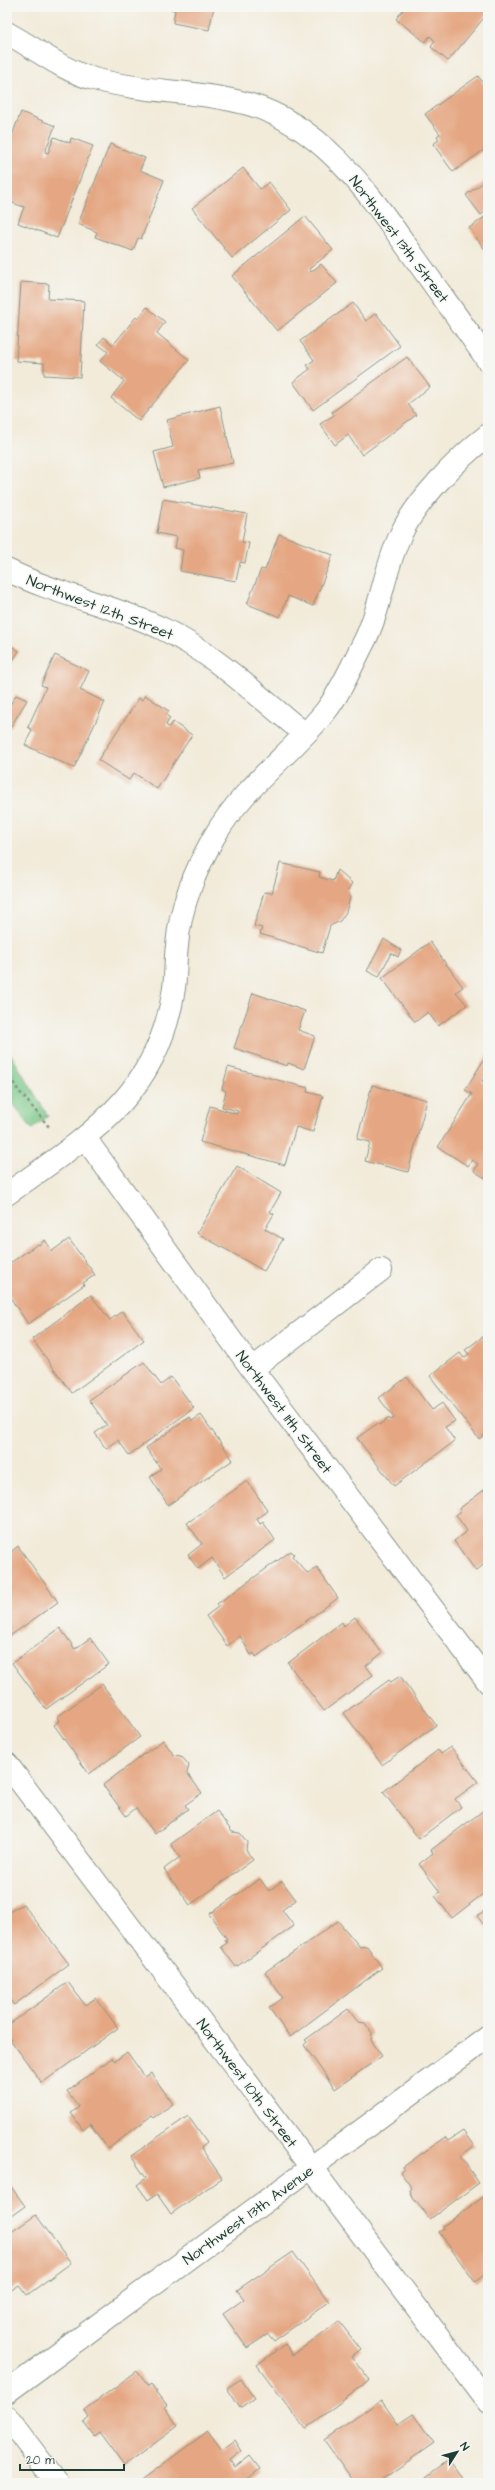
<svg xmlns="http://www.w3.org/2000/svg" width="495" height="2490" font-family="'Architects Daughter',sans-serif">
<style>
.green{fill:#7ac888;stroke:#4c825e}
.building{fill:#e5a783}
.lines{fill:none;stroke-linecap:round;stroke-linejoin:round}
.street-casing{stroke:#889487;stroke-width:24}
.path{stroke:#889487;stroke-width:2.5;stroke-dasharray:3 3;stroke-linecap:butt}
.street{stroke:#fff;stroke-width:22}
.labels{text-anchor:middle;stroke-width:3;stroke-linejoin:round;paint-order:stroke}
.street-label{font-size:15px;fill:#1f3d34;stroke:#f6f6f2}
</style>
<rect width="100%" height="100%" fill="#f6f6f2"/>
<filter id="ink" filterUnits="userSpaceOnUse"><feTurbulence type="fractalNoise" baseFrequency=".025" numOctaves="2"/><feDisplacementMap in="SourceGraphic" scale="8" xChannelSelector="R" yChannelSelector="G"/><feConvolveMatrix kernelMatrix="1 2 1 2 8 2 1 2 1" color-interpolation-filters="sRGB"/></filter>
<filter id="wash" filterUnits="userSpaceOnUse"><feTurbulence type="fractalNoise" baseFrequency=".012" numOctaves="4" result="noise"/><feDisplacementMap in="SourceGraphic" scale="16" xChannelSelector="R" yChannelSelector="G"/><feGaussianBlur stdDeviation="0.9" result="paint"/><feColorMatrix in="noise" values="0 0 0 0 0 0 0 0 0 0 0 0 0 0 0 0 0 1.4 0 .05"/><feComposite in="paint" operator="in"/></filter>
<g filter="url(#wash)">
<rect width="100%" height="100%" fill="#f2ebda"/>
<path class="green" d="M7,1048L48,1116L32,1129L7,1095Z"/>
<g id="blocks">
<path class="building" d="M214,7L209,30L173,23L175,10L163,8Z
M405,7H488V13L448,61L431,47L435,41L430,36L425,42L396,19Z
M478,76L488,89V147L453,172L433,144L439,140L437,136L440,134L425,114Z
M21,112L55,126L45,152L48,153L54,137L70,143L71,138L93,146L57,238L18,223L24,207L7,201V148Z
M110,144L145,158L140,170L164,180L141,239L138,238L133,251L95,237L97,232L78,224Z
M243,168L260,189L269,182L291,210L232,258L192,208Z
M488,179V210L481,215L466,195Z
M488,215V254L469,228Z
M305,216L333,250L309,269L311,272L321,264L337,283L277,331L232,276Z
M21,282L49,284L48,299L84,301L80,377L44,375V363L16,361Z
M353,303L366,321L376,313L400,346L313,410L293,382L310,369L307,365L314,360L300,341Z
M147,307L165,322L157,333L189,360L139,421L111,398L124,381L100,361L108,352L98,344L104,337L113,345L136,317L138,319Z
M407,357L430,387L408,404L416,415L362,455L348,435L335,445L320,424L334,415L332,412Z
M220,406L233,463L198,470L200,478L163,487L154,452L173,447L167,420Z
M163,499L247,514L242,542L249,543L245,563L240,562L236,581L180,571L183,550L175,548L177,537L157,533Z
M279,534L333,555L313,606L288,596L280,617L247,604L261,569L265,570Z
M7,643L19,651L7,669Z
M55,655L89,671L80,690L105,702L74,768L25,745L32,730L28,727L46,687L41,685Z
M16,695L27,700L10,728L7,726V710Z
M145,695L169,711L166,715L170,718L166,725L169,727L173,722L192,735L157,789L134,773L129,780L98,760L139,698L142,700Z
M280,863L320,872L319,877L333,881L337,870L352,883L348,890L350,898L346,912L340,921L330,926L322,953L260,934L262,928L254,926L264,892L272,893Z
M384,939L401,950L398,957L391,953L379,977L367,971Z
M430,942L463,987L456,992L467,1005L438,1026L428,1012L415,1022L382,978Z
M253,993L305,1011L298,1030L315,1036L304,1069L288,1063L287,1066L234,1048Z
M488,1053V1071L482,1081L488,1085V1180L474,1171L478,1164L472,1160L468,1166L438,1147L472,1094L465,1090Z
M228,1067L308,1088L307,1092L323,1096L313,1132L296,1127L285,1165L200,1142L210,1106L237,1114L238,1111L222,1107L226,1091L222,1089Z
M372,1085L427,1100L408,1172L365,1161L370,1142L357,1139Z
M237,1166L281,1193L270,1212L274,1214L265,1229L283,1239L264,1271L197,1233Z
M69,1239L95,1275L83,1283L84,1285L28,1324L7,1293V1265L38,1244L39,1245L45,1240L52,1251Z
M91,1295L110,1320L122,1311L144,1340L72,1393L32,1339Z
M485,1335L488,1339V1432L479,1439L430,1376L460,1353L464,1358L469,1354L465,1350Z
M144,1362L161,1385L171,1377L194,1408L129,1455L118,1440L106,1449L95,1433L107,1425L89,1400Z
M407,1377L432,1410L442,1403L455,1421L445,1427L455,1441L394,1486L357,1438L378,1423L379,1425L389,1418L390,1420L394,1418L379,1398Z
M201,1415L233,1460L168,1505L150,1477L161,1469L146,1448L190,1417L192,1421Z
M247,1481L268,1511L257,1519L260,1524L263,1522L275,1540L225,1577L212,1558L198,1569L188,1555L202,1544L187,1523Z
M488,1487V1561L476,1571L454,1541L467,1531L456,1515L461,1511L459,1509Z
M18,1546L58,1602L7,1638V1555Z
M291,1551L294,1554L292,1556L308,1574L317,1568L338,1598L256,1657L254,1653L251,1655L240,1636L227,1646L206,1616L219,1606L217,1604Z
M355,1617L382,1653L366,1666L373,1675L324,1711L288,1663L342,1622L344,1626Z
M60,1628L75,1649L90,1638L109,1664L46,1709L12,1663Z
M400,1676L436,1725L382,1765L344,1713L389,1680L391,1682Z
M102,1684L140,1737L89,1774L54,1725L59,1721L57,1717Z
M163,1740L174,1755L181,1756L189,1765L187,1773L202,1793L185,1805L188,1809L155,1834L136,1808L126,1816L103,1785Z
M451,1747L478,1782L455,1799L461,1807L419,1839L383,1792L438,1750L441,1754Z
M488,1807V1890L452,1918L435,1896L440,1892L419,1864L433,1853L431,1850Z
M217,1811L232,1832L240,1833L247,1842L246,1850L253,1860L190,1905L164,1869L180,1857L171,1844Z
M260,1879L269,1891L282,1881L296,1900L282,1910L294,1926L236,1967L221,1947L227,1943L225,1940L227,1939L209,1914Z
M23,1904L69,1964L14,2005L10,2000L7,2003V1913Z
M488,1908V1930L477,1916Z
M338,1921L360,1947L367,1946L382,1968L290,2037L269,2008L283,1998L265,1972Z
M68,1982L85,2005L96,1998L118,2028L42,2083L7,2035V2026Z
M348,2009L358,2022L365,2023L372,2033L371,2040L382,2056L335,2089L304,2045L307,2042L305,2040Z
M127,2052L145,2077L151,2073L173,2104L153,2118L151,2116L108,2149L90,2124L83,2130L71,2113L79,2107L67,2091L112,2058L115,2061Z
M188,2116L207,2143L201,2148L222,2178L171,2214L157,2194L148,2200L137,2185L146,2178L131,2156Z
M463,2131L474,2146L460,2156L479,2183L430,2219L413,2198L410,2190L412,2188L400,2172L404,2169L403,2167L445,2137L448,2141Z
M7,2181L25,2206L7,2219Z
M485,2196L488,2199V2272L475,2282L439,2232L444,2229L443,2226Z
M36,2215L71,2263L27,2295L19,2285L7,2293V2235Z
M293,2252L329,2302L274,2341L268,2334L247,2348L223,2314L244,2299L237,2290Z
M339,2321L361,2350L352,2357L370,2380L305,2429L257,2365L285,2344L293,2355Z
M137,2371L148,2386L151,2384L167,2405L164,2407L178,2426L124,2466L99,2432L94,2436L84,2422L89,2418L84,2410Z
M241,2379L254,2398L240,2408L227,2388Z
M381,2400L398,2424L413,2414L434,2443L377,2483H355L324,2440Z
M208,2431L222,2450L235,2440L242,2451L230,2460L235,2468L250,2456L260,2469L245,2481L246,2483H138Z
M449,2460L466,2483H418Z"/>
</g>
</g>
<g filter="url(#ink)">
<use href="#blocks" fill-opacity="0" stroke="#889487" stroke-width="1"/>
<g class="lines">
<g class="street-casing">
<path id="street" d="M7,33C35,48 63,71 94,79C145,93 198,90 248,104C325,126 371,197 415,258C439,292 464,326 488,361
M7,570C57,595 113,605 163,629C217,655 258,697 304,733
M85,1138L252,1369L488,1682
M7,1194C87,1137 159,1095 174,988C176,974 175,960 177,946C180,906 195,871 214,837C242,788 290,755 325,712C341,692 352,665 364,642C381,609 384,570 400,536C415,502 458,458 488,435
M252,1369L381,1270
M7,1764L488,2402
M7,2392L488,2037
M7,2417L57,2483"/>
</g>
<path class="path" d="M7,1072L18,1090L50,1128"/>
<use href="#street" class="street"/>
</g>
</g>
<g class="labels">
<g class="street-label">
<text transform="translate(399 239) rotate(53)" y="5">Northwest 13th Street</text>
<text transform="translate(100 607) rotate(21)" y="5">Northwest 12th Street</text>
<text transform="translate(284 1412) rotate(53)" y="5">Northwest 11th Street</text>
<text transform="translate(247 2083) rotate(53)" y="5">Northwest 10th Street</text>
<text transform="translate(248 2215) rotate(-36)" y="5">Northwest 13th Avenue</text>
</g>
</g>
<rect width="495" height="2490" fill="none" stroke="#f6f6f2" stroke-width="24"/>
<g transform="translate(457 2452) rotate(54)" stroke="#f6f6f2" stroke-width="3" paint-order="stroke">
<path d="M0-3L7 15L0 10L-7 15Z" fill="#1f3d34"/>
<text y="-6" font-size="11" font-weight="bold" text-anchor="middle" fill="#1f3d34">N</text>
</g>
<path d="M20 2464v6h104v-6" fill="none" stroke="#1f3d34" stroke-width="2"/>
<text x="26" y="2464" font-size="12" fill="#1f3d34" stroke="#f6f6f2" stroke-width="3" paint-order="stroke">20 m</text>
</svg>
